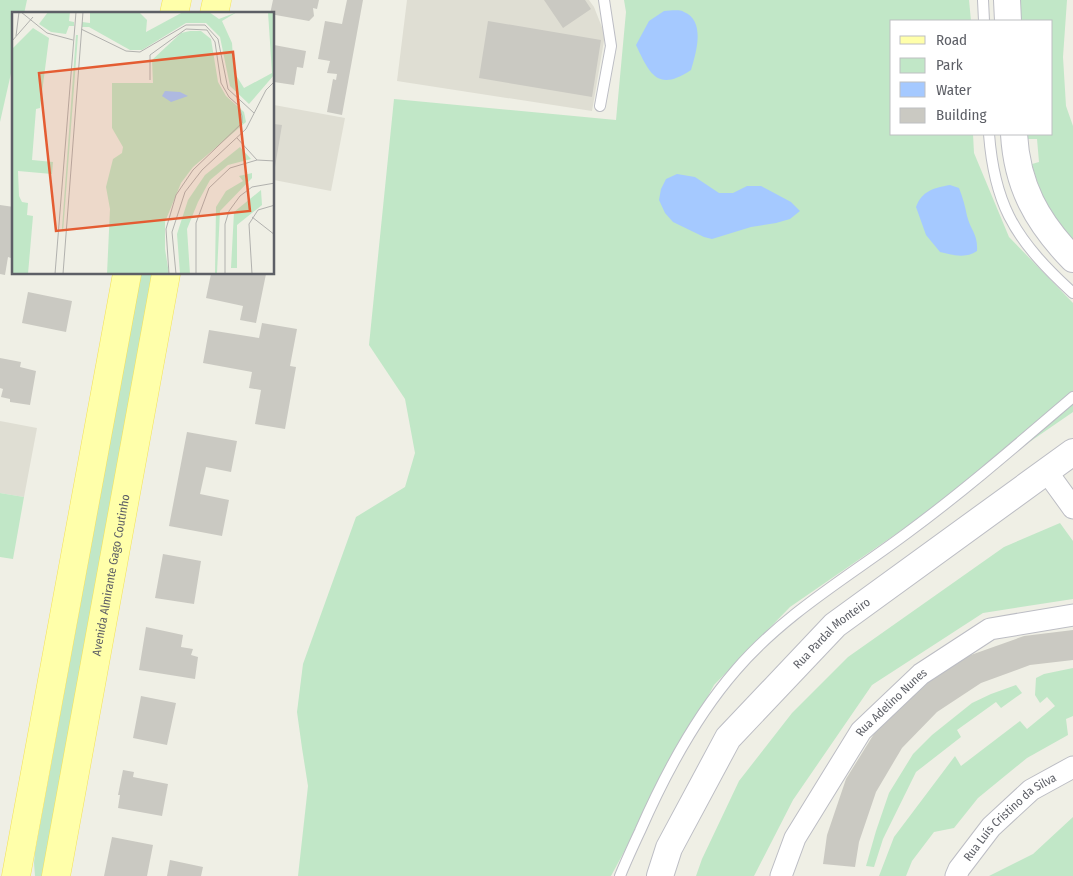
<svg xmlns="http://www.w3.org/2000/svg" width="1073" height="876" font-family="'Fira Sans Condensed',sans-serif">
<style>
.education{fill:#dfded3}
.green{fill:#c1e7c7}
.water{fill:#a5c9ff}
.building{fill:#cac9c2}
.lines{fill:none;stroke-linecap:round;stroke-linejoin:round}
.service-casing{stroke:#bcbdc4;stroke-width:12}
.minor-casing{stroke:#bcbdc4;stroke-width:23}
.tertiary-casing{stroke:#bcbdc4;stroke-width:28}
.primary-casing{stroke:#f3e15a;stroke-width:29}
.service{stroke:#fff;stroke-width:10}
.minor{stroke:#fff;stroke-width:21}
.tertiary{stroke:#fff;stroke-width:26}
.primary{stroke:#ffa;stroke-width:28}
.labels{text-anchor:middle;stroke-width:4;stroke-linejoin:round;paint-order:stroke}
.street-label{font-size:12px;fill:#5d5f66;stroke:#fff}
.inset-road{fill:none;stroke:#b1b1ae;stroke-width:1}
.view{fill:#e45c32;fill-opacity:0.15;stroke:#e45c32;stroke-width:2.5}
.inset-edge{fill:none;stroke:#5d5f66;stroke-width:2.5}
</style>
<rect width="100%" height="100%" fill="#efefe5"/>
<path class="education" d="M407,0H589L594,7L605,35L592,111L397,81Z
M274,105L345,118L331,191L274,180Z
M0,421L37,428L24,497L0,493Z"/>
<path class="green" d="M0,0H27L24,14H14V60L0,122Z
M624,0H969L971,21H892V134H973L974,153L1009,237L1073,303V412L790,607L714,685L611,876H298L308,786L302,748L297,712L303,664L356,517L405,487L415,453L405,399L369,345L394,99L616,120L626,12Z
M1019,0H1067L1063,57L1066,106L1073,126V240C1052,218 1039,193 1032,164L1039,162L1037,139H1028V134H1052V21H1020Z
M141,274H153L42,876H35L34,863L35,852Z
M0,493L24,497L13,559L0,557Z
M1060,523L1073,541V599L983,613L872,685L793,800L754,876H696L702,859L739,781L792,713L848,657L1004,547Z
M1073,668V716L1066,719L1068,735L1027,758L978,798L954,828L934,832L912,861L906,876H879L894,837L955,756L961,766L1020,721L1027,729L1055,706L1047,697L1040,703L1035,695L1036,678L1044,674Z
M1016,685L1022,693L1001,708L996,702L957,730L961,737L916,772L883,839L874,867L866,866L876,831L889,793L913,754L932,735L972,703L991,694Z
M1073,817V876H989L1033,854Z"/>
<path class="water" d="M664,11C670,11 679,9 684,12C706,21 696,53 691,70C658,92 650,75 636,45L649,21Z
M677,174L695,177L719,193H733L747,186H761L791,202L800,211L790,219L776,223L751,227L712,239L704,237L673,222L665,213L659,200L661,189L666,179Z
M950,185L959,188C963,198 965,206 967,216C971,231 978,234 977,251C965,259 953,255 940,252L926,235L916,207C922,191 933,188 950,185Z"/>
<path class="building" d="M273,0H319L317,9L313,8L314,16L309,21L270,14Z
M347,0H363L342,115L327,112L333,79L336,80L337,74L327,73L330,61L318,59L325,21L342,24Z
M544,0H585L591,9L563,28Z
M488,21L601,40L592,97L479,78Z
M274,45L306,51L303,68L297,67L294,85L274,82Z
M274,124L282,125L275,167H274Z
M0,205L14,207V259L8,257L5,275L0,274Z
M211,274H266L256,323L240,320L243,306L206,298Z
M28,292L72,301L66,332L22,323Z
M262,323L297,329L290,366L296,367L285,429L255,424L261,390L249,388L252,372L203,363L209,330L259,338Z
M0,358L21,362L20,367L36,371L30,405L10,402V399L1,397L3,389L0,388Z
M187,432L237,441L231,472L206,467L200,494L229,500L222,536L169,526Z
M163,554L201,561L194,604L155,598Z
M146,627L183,635L181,647L193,649L191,655L198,657L195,679L139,670Z
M1073,630V660L1030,665L981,683L937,712L902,748L876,792L859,842L855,867L823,864L827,835L846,779L877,729L918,687L968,656L1024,636Z
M141,696L176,703L167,745L133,738Z
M123,770L134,772L133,777L168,784L162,816L118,808L120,795H118Z
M112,837L153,845L147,876H104Z
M170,860L203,867L201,876H167Z"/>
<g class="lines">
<g class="service-casing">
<path id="service" d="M983,0L984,21
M600,106L611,46L604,0
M989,134C991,160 997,192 1009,216C1024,246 1049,271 1073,293
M620,876C626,861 633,846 640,831C665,774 695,717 736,670C784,614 848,577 907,533C964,491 1018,444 1073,397"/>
</g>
<g class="minor-casing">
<g id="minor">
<path d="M1047,472L1073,508"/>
<path id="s1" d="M781,876L795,838L861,731L921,674L990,629L1073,615"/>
<path id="s2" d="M956,876L959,869L991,827L1031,790L1073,767"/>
</g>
</g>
<g class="tertiary-casing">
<g id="tertiary">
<path d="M1007,0L1008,21"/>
<path d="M1014,134C1017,186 1037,222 1073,259"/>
<path id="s3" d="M660,876L669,848L728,738L835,625L1073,452"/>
</g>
</g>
<g class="primary-casing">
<g id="primary">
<path d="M174,14L177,0"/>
<path d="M214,14L217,0"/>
<path d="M16,876L127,274"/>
<path id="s4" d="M56,876L166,274"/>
</g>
</g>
<use href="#service" class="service"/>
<use href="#minor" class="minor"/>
<use href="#tertiary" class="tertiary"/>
<use href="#primary" class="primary"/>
</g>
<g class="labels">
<g class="street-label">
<text dy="4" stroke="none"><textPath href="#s4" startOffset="306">Avenida Almirante Gago Coutinho</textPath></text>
<text dy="4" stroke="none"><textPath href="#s3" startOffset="302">Rua Pardal Monteiro</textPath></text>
<text dy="4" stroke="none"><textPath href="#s1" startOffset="208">Rua Adelino Nunes</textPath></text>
<text dy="4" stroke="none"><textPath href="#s2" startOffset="81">Rua Luís Cristino da Silva</textPath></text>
</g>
</g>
<g transform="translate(12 12)">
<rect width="262" height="262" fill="#efefe5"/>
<path d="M36,0H58L57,9L62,10V14H57L54,22L39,20L27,12ZM78,0H127L135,8L134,20L171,0H197L207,7L225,0L210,9L220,31L222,60L232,76L260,61L256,0H262V63L237,92L218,74L208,25L194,11H174L130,38H118L77,15H70V10L78,11ZM21,16L37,26L28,96L24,97L20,148L41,150L40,162L6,159L7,184L10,190L16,191L15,203L21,204L16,262H0V37ZM178,19H189L199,27L206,70L214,84L232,100L234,110L181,155L169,171L153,210V237L157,262H95L98,197L94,175L101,147L110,141L111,135L100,116V71H141L140,48L169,21ZM64,23H66L51,220L50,216ZM228,135L239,147L216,153L198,168L186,190L175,217L178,262H168L165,222L176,188L193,163ZM240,161V166L208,199L205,261H203L204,195L214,179L231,169L227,164ZM249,178L250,193L225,213V256H219L222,200Z" fill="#c1e7c7"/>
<path d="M153,79L168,80L176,84L159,90L150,84Z" fill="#a5c9ff"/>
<path class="inset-road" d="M9,0L35,21L61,28M69,17L114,39L128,40L174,13H193L206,27L216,77L242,101M4,24L7,0M0,29L21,5M138,68V43L174,17L195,18L203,30L209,71L217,85L227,94L230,104V111L181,158L164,183L154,217L157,262M225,126L245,148L263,149M240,205L263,223M43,262L64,0M51,262L71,0M164,262L160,220L173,180L190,158L234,117L254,78L263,69M184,262V211L197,176L218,156L245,148M213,262V212L217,199L228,184L240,175L263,171M240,262L237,212L246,198L263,193"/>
<path class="view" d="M221,40L238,199L44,219L27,61Z"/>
<rect width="262" height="262" class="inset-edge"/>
</g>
<rect x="890" y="20" width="162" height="115" fill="#ffffff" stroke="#bebfc2"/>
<rect x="900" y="36" width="25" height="8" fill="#ffffaa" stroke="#bebfc2"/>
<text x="936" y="45" font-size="15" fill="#5d5f66">Road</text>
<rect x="900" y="58" width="25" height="15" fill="#c1e7c7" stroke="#bebfc2"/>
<text x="936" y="70" font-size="15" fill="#5d5f66">Park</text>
<rect x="900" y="82" width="25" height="15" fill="#a5c9ff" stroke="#bebfc2"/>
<text x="936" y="95" font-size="15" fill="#5d5f66">Water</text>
<rect x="900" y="108" width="25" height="15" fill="#cac9c2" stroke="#bebfc2"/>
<text x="936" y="120" font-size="15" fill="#5d5f66">Building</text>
</svg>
